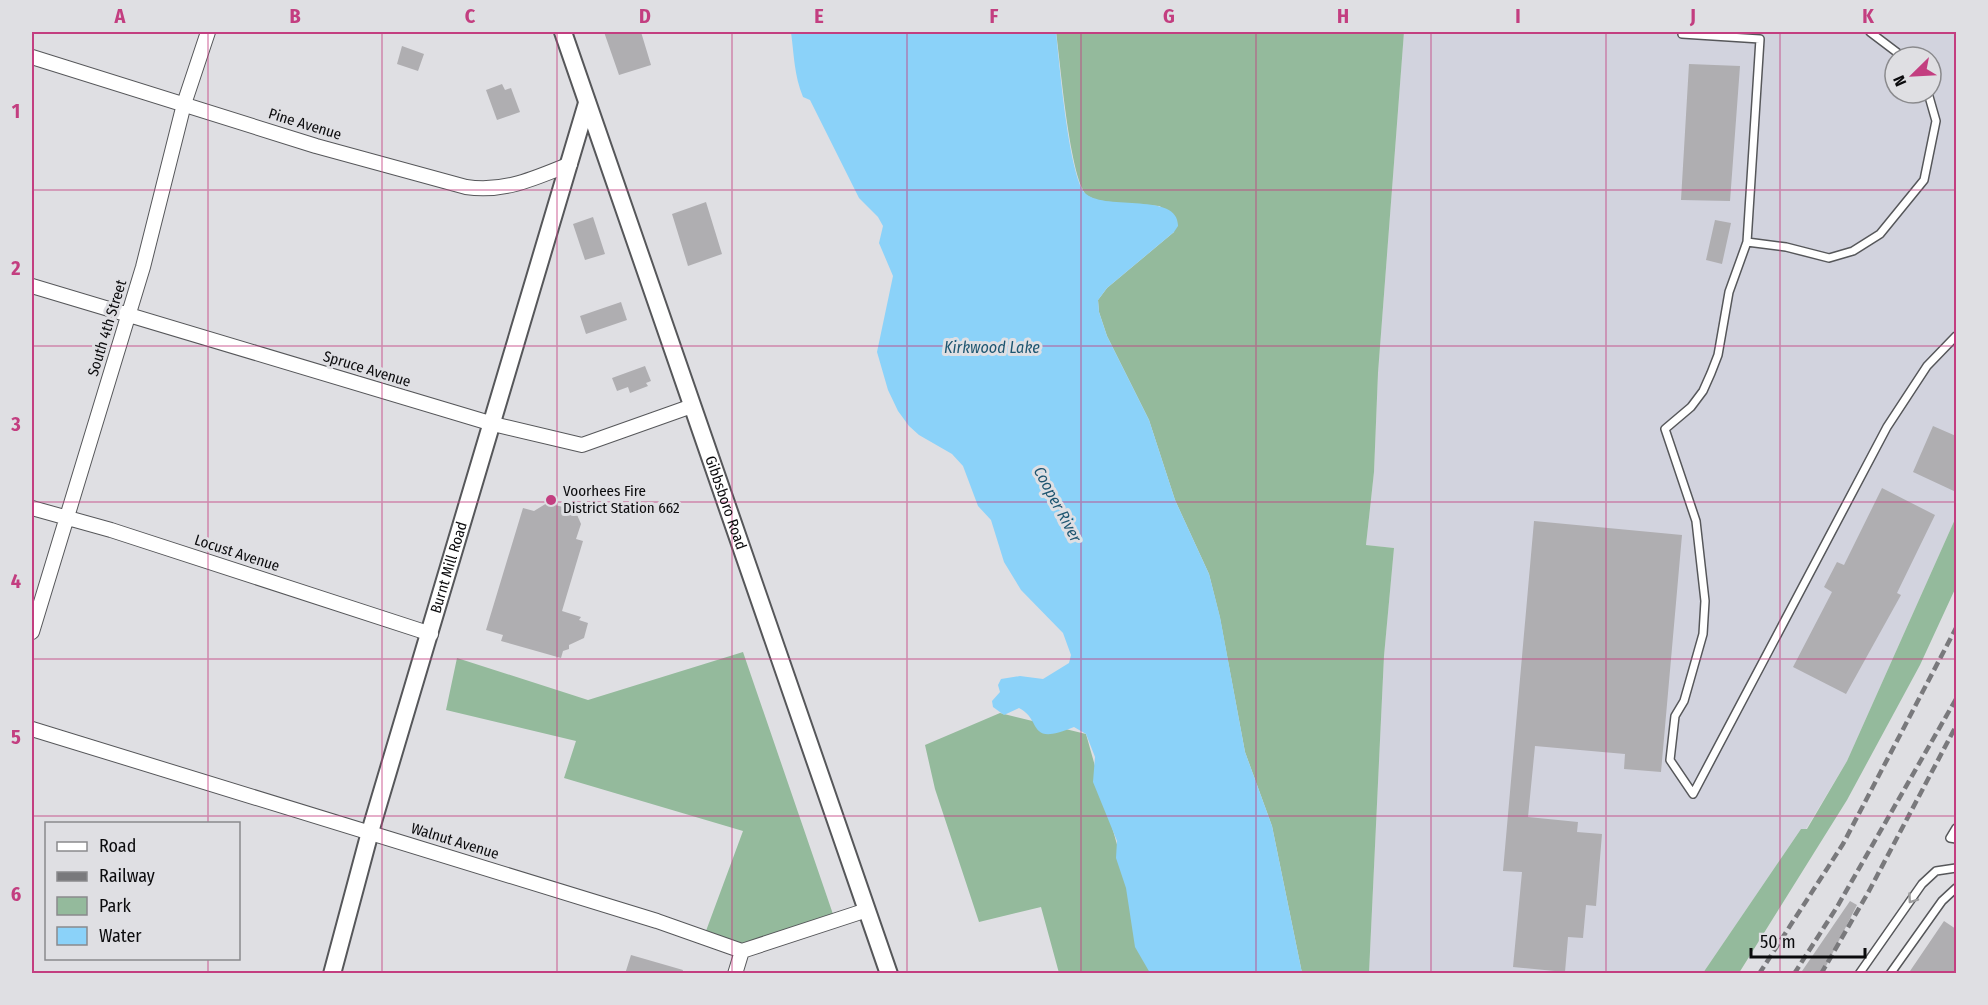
<svg xmlns="http://www.w3.org/2000/svg" width="1988" height="1005" font-family="'Fira Sans Condensed',sans-serif">
<style>
.built{fill:#d2d3de;fill-rule:evenodd}
.green{fill:#94ba9c}
.water{fill:#8bd2f9}
.building{fill:#afaeb1}
.lines{fill:none;stroke-linecap:round;stroke-linejoin:round}
.service-casing{stroke:#56575a;stroke-width:10}
.minor-casing{stroke:#56575a;stroke-width:16}
.tertiary-casing{stroke:#56575a;stroke-width:20}
.service{stroke:#fff;stroke-width:7}
.minor{stroke:#fff;stroke-width:14}
.tertiary{stroke:#fff;stroke-width:16}
.rail{stroke:#79797c;stroke-width:4.5;stroke-dasharray:9 4.5;stroke-linecap:butt}
.oneway{stroke:#9d9d9e}
.grid{fill:none;stroke:#c33e80;stroke-width:1.5;stroke-opacity:0.55}
.poi-dot{fill:#c33e80;stroke:#dfdfe3;stroke-width:2}
.labels{text-anchor:middle;stroke-width:6;stroke-linejoin:round;paint-order:stroke}
.street-label{font-size:15px;fill:#0b0b0d;stroke:#dfdfe3}
.poi-label{font-size:15px;fill:#0b0b0d;stroke:#dfdfe3;text-anchor:start}
.water-label{font-size:16px;font-style:italic;fill:#1e5570;stroke:#dfdfe3}
.neatline{fill:none;stroke:#c33e80;stroke-width:2}
.grid-label{font-size:20px;text-anchor:middle;font-weight:bold;fill:#c33e80}
</style>
<rect width="100%" height="100%" fill="#dfdfe3"/>
<path class="built" d="M1404,32H1956V517L1847,761L1806,829H1801L1703,973H1369L1384,656L1394,548L1366,545L1374,472L1378,373ZM1895,57H1931V93H1895Z"/>
<path class="green" d="M1056,32H1404L1378,373L1374,472L1366,545L1394,548L1384,656L1369,973H1302L1272,826L1245,752L1220,618L1209,574L1175,500L1149,420L1107,336L1099,312L1098,300L1107,288L1174,232L1160,206C1138,205 1108,208 1088,196C1070,185 1060,58 1056,32Z
M1956,517V587L1920,665L1847,800L1739,973H1703L1801,829H1807L1847,761Z
M743,652L835,920L750,948L703,939L743,831L564,778L576,741L446,710L457,658L588,700Z
M1000,713L1086,734L1153,973H1059L1041,907L979,922L935,789L925,745Z"/>
<path class="water" d="M791,32H1056C1059,59 1069,180 1086,194C1107,211 1179,192 1178,226L1174,232L1107,288L1098,300L1099,312L1107,336L1149,420L1175,500L1209,574L1220,617L1245,752L1272,826L1302,973H1150L1135,947L1126,888L1116,858L1117,841L1093,782L1095,757L1086,734L1074,727C1026,747 1043,720 1019,708L1004,715L993,707L992,701L1000,692L998,685L1001,679L1020,676L1043,679L1069,663L1071,655L1063,633L1021,590L1004,562L991,520L978,506L963,466L952,454L919,435L909,426L898,411L888,390L877,352L893,276L879,243L883,226L878,217L859,198L810,100L803,97C794,75 794,54 791,32Z"/>
<path class="building" d="M604,32H641L651,65L619,75Z
M402,46L424,54L418,71L397,64Z
M1689,64L1740,66L1730,201L1681,200Z
M502,84L505,90L511,88L520,112L497,120L486,90Z
M706,202L722,254L688,266L672,214Z
M593,217L605,254L585,260L573,224Z
M1715,220L1731,223L1722,264L1706,260Z
M621,302L627,320L586,334L580,316Z
M645,366L651,381L646,383L648,386L630,393L628,387L617,391L612,378Z
M1933,426L1956,436V492L1913,472Z
M1882,488L1935,515L1897,593L1901,595L1846,694L1793,667L1832,592L1824,587L1837,562L1844,565Z
M547,503L575,510L581,524L576,539L583,541L562,611L581,617L579,620L588,623L584,638L569,645V649L563,651L561,658L501,641L503,635L486,630L523,508L534,511Z
M1534,521L1682,535L1661,772L1624,769L1625,754L1535,746L1528,817L1578,822L1577,832L1602,834L1596,906L1586,905L1583,938L1568,937L1565,972L1513,967L1522,872L1503,871Z
M1850,901L1857,905L1822,974H1800Z
M1944,921L1956,929V974H1908Z
M631,955L683,970L682,974H625Z"/>
<g class="lines">
<g class="service-casing">
<path id="service" d="M1870,32L1903,57
M1682,34L1760,39L1747,242L1729,292L1718,355L1711,373L1703,391L1691,407L1665,429L1696,521L1705,601L1703,634L1684,701L1675,716L1670,760L1693,794L1887,427L1927,366L1956,336
M1747,242L1786,247L1829,258L1853,251L1880,234L1924,180L1936,121L1928,93
M1956,828L1950,838L1956,839
M1859,974L1922,884L1936,871L1956,868
M1890,974L1942,901L1956,888"/>
</g>
<g class="minor-casing">
<path id="minor" d="M32,57L316,146L466,187C504,193 535,178 570,164
M32,286L493,424L582,445L692,406
M32,508L111,530L431,634
M32,632L143,267L184,104L208,32
M32,729L657,921L742,951L867,910
M735,974L742,951"/>
</g>
<g class="tertiary-casing">
<g id="tertiary">
<path id="s1" d="M563,32L889,974"/>
<path id="s2" d="M332,974L370,832L587,103"/>
</g>
</g>
<use href="#service" class="service"/>
<use href="#minor" class="minor"/>
<use href="#tertiary" class="tertiary"/>
<path class="rail" d="M1759,974L1843,844L1956,628
M1794,974L1837,907L1956,699
M1821,974L1869,891L1956,726"/>
</g>
<defs><path id="oneway-chevron" d="M-2-3.5L2.5 0L-2 3.5" fill="none" stroke-width="1.6" stroke-linecap="round" stroke-linejoin="round" transform="scale(1.5)"/></defs>
<use class="oneway" href="#oneway-chevron" transform="translate(1912 899) rotate(125)"/>
<path class="grid" d="M208,32V824M382,32V974M557,32V974M732,32V974M907,32V974M1081,32V974M1256,32V974M1431,32V974M1606,32V974M1780,32V974M32,190H1956M32,346H1956M32,502H1956M32,659H1956M32,816H1956M208,958V974"/>
<circle class="poi-dot" cx="551" cy="500" r="6"/>
<g class="labels">
<g class="street-label">
<text transform="translate(305 124) rotate(17)" y="5">Pine Avenue</text>
<text transform="translate(107 328) rotate(-73)" y="5">South 4th Street</text>
<text transform="translate(367 369) rotate(17)" y="5">Spruce Avenue</text>
<text dy="5" stroke="none"><textPath href="#s1" startOffset="498">Gibbsboro Road</textPath></text>
<text transform="translate(237 553) rotate(18)" y="5">Locust Avenue</text>
<text dy="5" stroke="none"><textPath href="#s2" startOffset="423">Burnt Mill Road</textPath></text>
<text transform="translate(455 841) rotate(17)" y="5">Walnut Avenue</text>
</g>
<g class="poi-label">
<text x="563" y="496">Voorhees Fire<tspan x="563" dy="17">District Station 662</tspan></text>
</g>
<g class="water-label">
<text x="992" y="353">Kirkwood Lake</text>
<text transform="translate(1058 504) rotate(62)" y="6">Cooper River</text>
</g>
</g>
<rect width="1988" height="1005" fill="none" stroke="#dfdfe3" stroke-width="66"/>
<rect x="45" y="822" width="195" height="138" fill="#dfdfe3" stroke="#8a8a8d" stroke-width="1.5"/>
<rect x="57" y="842" width="30" height="9" fill="#ffffff" stroke="#8a8a8d" stroke-width="1.5"/>
<text x="99" y="852" font-size="18" fill="#0b0b0d">Road</text>
<rect x="57" y="872" width="30" height="9" fill="#79797c" stroke="#8a8a8d" stroke-width="1.5"/>
<text x="99" y="882" font-size="18" fill="#0b0b0d">Railway</text>
<rect x="57" y="897" width="30" height="18" fill="#94ba9c" stroke="#8a8a8d" stroke-width="1.5"/>
<text x="99" y="912" font-size="18" fill="#0b0b0d">Park</text>
<rect x="57" y="927" width="30" height="18" fill="#8bd2f9" stroke="#8a8a8d" stroke-width="1.5"/>
<text x="99" y="942" font-size="18" fill="#0b0b0d">Water</text>
<g transform="translate(1913 75) rotate(246)"><circle r="28" fill="#dfdfe3" stroke="#8a8a8d" stroke-width="1.5"/>
<path d="M0-4.5L10 22L0 15L-10 22Z" fill="#c33e80"/>
<text y="-9" font-size="16" font-weight="bold" text-anchor="middle" fill="#0b0b0d">N</text>
</g>
<path d="M1751 948v9h114v-9" fill="none" stroke="#0b0b0d" stroke-width="3"/>
<text x="1760" y="948" font-size="18" fill="#0b0b0d" stroke="#dfdfe3" stroke-width="4.5" paint-order="stroke">50 m</text>
<rect x="33" y="33" width="1922" height="939" class="neatline"/>
<g class="grid-label">
<text x="120" y="23">A</text>
<text x="295" y="23">B</text>
<text x="470" y="23">C</text>
<text x="645" y="23">D</text>
<text x="819" y="23">E</text>
<text x="994" y="23">F</text>
<text x="1169" y="23">G</text>
<text x="1343" y="23">H</text>
<text x="1518" y="23">I</text>
<text x="1693" y="23">J</text>
<text x="1868" y="23">K</text>
<text x="16" y="118">1</text>
<text x="16" y="275">2</text>
<text x="16" y="431">3</text>
<text x="16" y="588">4</text>
<text x="16" y="744">5</text>
<text x="16" y="901">6</text>
</g>
</svg>
